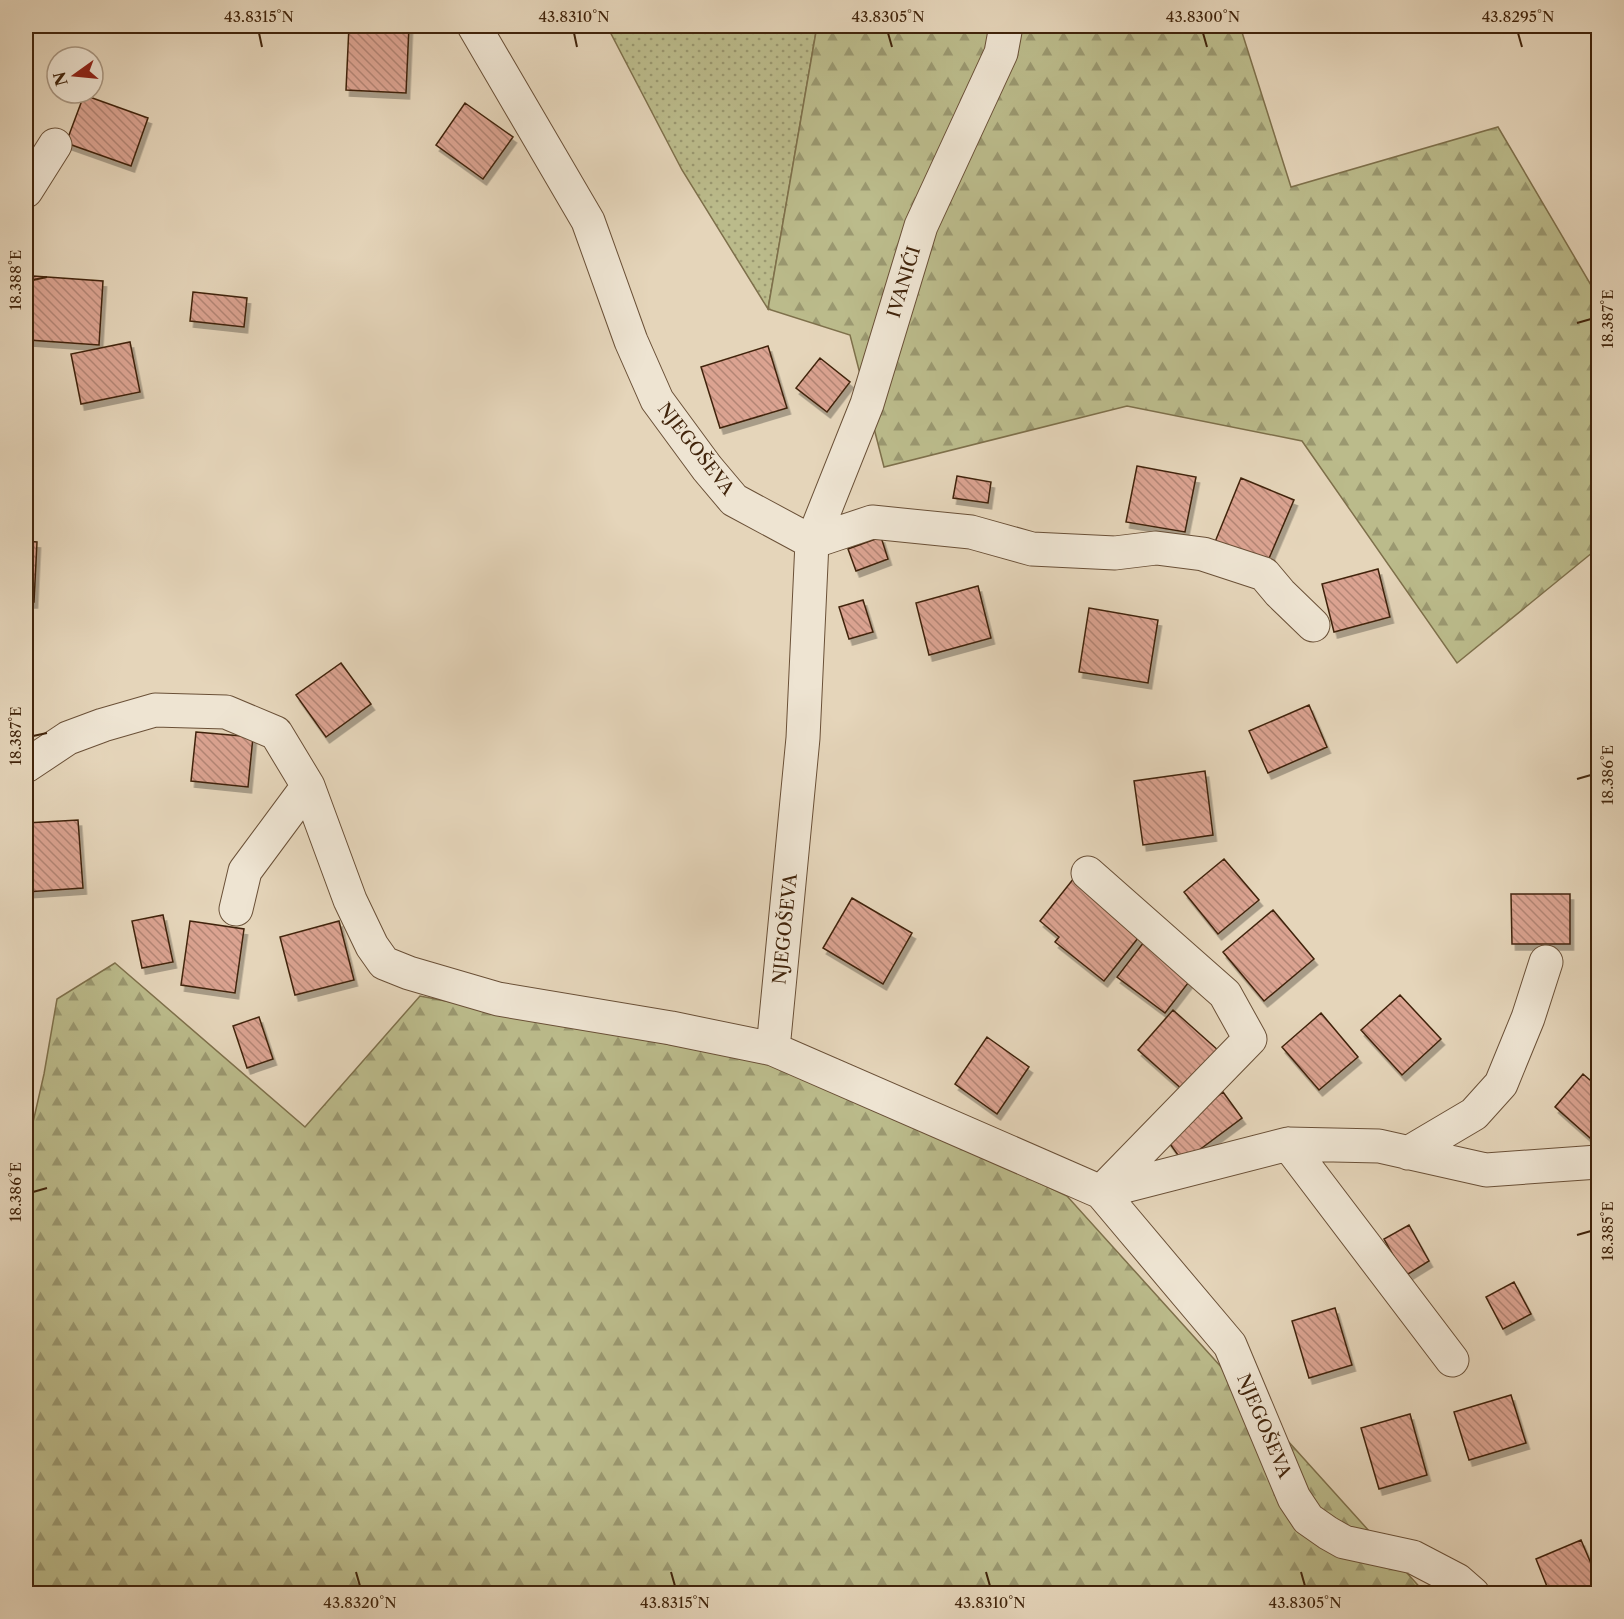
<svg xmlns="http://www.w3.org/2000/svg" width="1624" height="1619" font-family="'Libre Caslon Text',serif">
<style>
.grass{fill:url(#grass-dots);stroke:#7e704b;stroke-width:1.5}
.forest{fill:url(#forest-firs);stroke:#7e704b;stroke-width:1.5}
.building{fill:url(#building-back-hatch);stroke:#41240b;stroke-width:1.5;filter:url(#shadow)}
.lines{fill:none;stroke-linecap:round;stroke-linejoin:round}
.minor-casing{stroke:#6a5037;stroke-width:35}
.minor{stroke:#eee4d2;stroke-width:33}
.ticks{fill:none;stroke:#41240b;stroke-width:2}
.labels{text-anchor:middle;stroke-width:4.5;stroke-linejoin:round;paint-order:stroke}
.street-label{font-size:18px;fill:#41240b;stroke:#eee4d2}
.neatline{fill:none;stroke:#41240b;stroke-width:2}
.ticks-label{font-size:15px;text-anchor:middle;fill:#41240b}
</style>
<defs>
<pattern id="grass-dots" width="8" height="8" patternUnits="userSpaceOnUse" patternTransform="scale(1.5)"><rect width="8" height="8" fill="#bbbb8b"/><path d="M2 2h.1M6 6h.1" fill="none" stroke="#9a9870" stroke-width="1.8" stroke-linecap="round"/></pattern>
<pattern id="forest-firs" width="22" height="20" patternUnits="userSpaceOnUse" patternTransform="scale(1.5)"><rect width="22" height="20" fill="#bbbb8b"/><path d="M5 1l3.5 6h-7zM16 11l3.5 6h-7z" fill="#9a9870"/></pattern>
<pattern id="building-back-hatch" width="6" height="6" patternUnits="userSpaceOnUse" patternTransform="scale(1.5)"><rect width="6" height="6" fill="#dba391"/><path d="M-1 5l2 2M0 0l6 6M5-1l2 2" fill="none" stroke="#b38575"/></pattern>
<filter id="shadow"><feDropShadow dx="3.5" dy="6" stdDeviation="0" flood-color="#0004"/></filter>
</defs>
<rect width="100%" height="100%" fill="#e5d5ba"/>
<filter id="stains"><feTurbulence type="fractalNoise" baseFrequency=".00333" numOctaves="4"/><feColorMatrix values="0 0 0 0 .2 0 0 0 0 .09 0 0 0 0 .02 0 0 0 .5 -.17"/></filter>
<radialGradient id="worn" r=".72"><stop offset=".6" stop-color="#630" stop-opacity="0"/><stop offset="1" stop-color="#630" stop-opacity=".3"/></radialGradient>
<path class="grass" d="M607,26H817L768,309L682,170Z"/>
<path class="forest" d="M817,26H1240L1291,187L1498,127L1598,297V548L1457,663L1302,441L1127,406L884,467L850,335L768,309Z
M115,963L305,1127L420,996L765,1063L915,1124L1067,1196L1425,1593L26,1594V1153L44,1074L57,999Z"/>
<path class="building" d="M349,26H409L406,93L346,90Z
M84,95L148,118L131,166L66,143Z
M465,103L513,137L483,179L436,145Z
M33,276L103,281L99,345L29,340Z
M193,292L247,298L244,327L190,321Z
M130,342L140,392L81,404L71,354Z
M768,346L787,408L720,428L701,367Z
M820,358L850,382L827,412L796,388Z
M1137,466L1196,477L1185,532L1126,522Z
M957,476L991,482L988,503L953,498Z
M1241,478L1294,500L1267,563L1215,542Z
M881,537L888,559L856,571L848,549Z
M26,541L37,542L34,602H26Z
M1378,569L1390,617L1334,632L1322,584Z
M978,586L991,638L929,655L916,603Z
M863,600L873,632L849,639L839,607Z
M1089,608L1158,620L1148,683L1079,672Z
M341,663L371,704L326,737L296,695Z
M1309,705L1327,747L1268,773L1249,731Z
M196,732L253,737L248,787L191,781Z
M1205,771L1213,835L1143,845L1134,781Z
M78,820L83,888L26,892V823Z
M1224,859L1259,900L1218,934L1184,892Z
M1074,878L1142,933L1104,981L1055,942L1059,937L1040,921Z
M1511,894H1570V944H1512Z
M852,898L912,933L883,984L823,948Z
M1273,910L1314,959L1264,1001L1223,952Z
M163,915L173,962L142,968L132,921Z
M190,921L244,929L235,993L181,985Z
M339,921L354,980L295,995L280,937Z
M1147,938L1195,974L1165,1013L1117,977Z
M1400,995L1441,1039L1402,1075L1361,1030Z
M1173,1010L1219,1051L1184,1091L1138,1050Z
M1321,1013L1358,1057L1319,1090L1282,1047Z
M259,1017L273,1059L247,1068L233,1026Z
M987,1037L1029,1067L997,1114L955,1084Z
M1583,1074L1598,1087V1145L1555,1107Z
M1223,1092L1242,1118L1183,1162L1165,1137Z
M1409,1225L1429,1261L1405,1276L1384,1239Z
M1514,1282L1531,1314L1503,1329L1486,1297Z
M1335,1308L1352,1365L1309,1378L1292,1321Z
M1511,1395L1526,1443L1469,1460L1454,1412Z
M1410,1414L1427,1475L1379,1489L1361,1428Z
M1581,1540L1598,1580V1594H1550L1536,1559Z"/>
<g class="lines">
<g class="minor-casing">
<path id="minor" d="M474,26L588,221L631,341L657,400L707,468L734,500L812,542L803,738L773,1049
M26,191L55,145
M812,542L867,404L921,226L1001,53L1006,26
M812,542L872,522L971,532L1032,549L1115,553L1156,548L1203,554L1264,574L1280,593L1313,625
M26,766L68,738L103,725L155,710L226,712L276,733L308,786L350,900L372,946L384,963L409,973L498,999L671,1028L773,1049L1101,1192L1230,1345L1294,1498L1308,1519L1328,1533L1344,1542L1413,1557L1457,1580L1473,1594
M1088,873L1225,994L1250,1039L1101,1192
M236,909L245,871L308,786
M1288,1144L1452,1360
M1408,1153L1474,1114L1501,1084L1528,1018L1546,962
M1101,1192L1288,1144L1379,1146L1486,1170L1598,1162"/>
</g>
<use href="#minor" class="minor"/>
</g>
<path class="ticks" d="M259,33L262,47M574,33L577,47M888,33L892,47M1203,33L1207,47M1518,33L1522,47M33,280L47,277M1577,323L1591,319M33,736L47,733M1577,779L1591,775M33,1192L47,1188M1577,1235L1591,1231M356,1572L360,1586M671,1572L675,1586M986,1572L990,1586M1301,1572L1305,1586"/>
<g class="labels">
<g class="street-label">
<text transform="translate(904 282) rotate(-73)" y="6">IVANIĆI</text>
<text transform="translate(696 449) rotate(52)" y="6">NJEGOŠEVA</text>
<text transform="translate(785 929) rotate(-84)" y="6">NJEGOŠEVA</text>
<text transform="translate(1264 1426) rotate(67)" y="6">NJEGOŠEVA</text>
</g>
</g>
<rect width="1624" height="1619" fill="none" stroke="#e5d5ba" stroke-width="66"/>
<g transform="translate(75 75) rotate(255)"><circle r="28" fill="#eee4d2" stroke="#a99782" stroke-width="1.5"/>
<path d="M0-4.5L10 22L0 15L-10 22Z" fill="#8f2418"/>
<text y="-9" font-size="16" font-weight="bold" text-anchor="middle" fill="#41240b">N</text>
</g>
<rect x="33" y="33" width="1558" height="1553" class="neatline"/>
<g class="ticks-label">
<text x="259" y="22">43.8315°N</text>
<text x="574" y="22">43.8310°N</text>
<text x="888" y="22">43.8305°N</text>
<text x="1203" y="22">43.8300°N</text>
<text x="1518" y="22">43.8295°N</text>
<text transform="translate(16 280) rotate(-90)" y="5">18.388°E</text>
<text transform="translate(1608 319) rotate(-90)" y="5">18.387°E</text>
<text transform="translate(16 736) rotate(-90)" y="5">18.387°E</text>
<text transform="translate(1608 775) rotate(-90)" y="5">18.386°E</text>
<text transform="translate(16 1192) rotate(-90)" y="5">18.386°E</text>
<text transform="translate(1608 1231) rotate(-90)" y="5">18.385°E</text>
<text x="360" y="1608">43.8320°N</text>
<text x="675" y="1608">43.8315°N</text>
<text x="990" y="1608">43.8310°N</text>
<text x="1305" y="1608">43.8305°N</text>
</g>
<rect width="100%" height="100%" filter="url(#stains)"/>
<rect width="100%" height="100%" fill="url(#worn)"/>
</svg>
